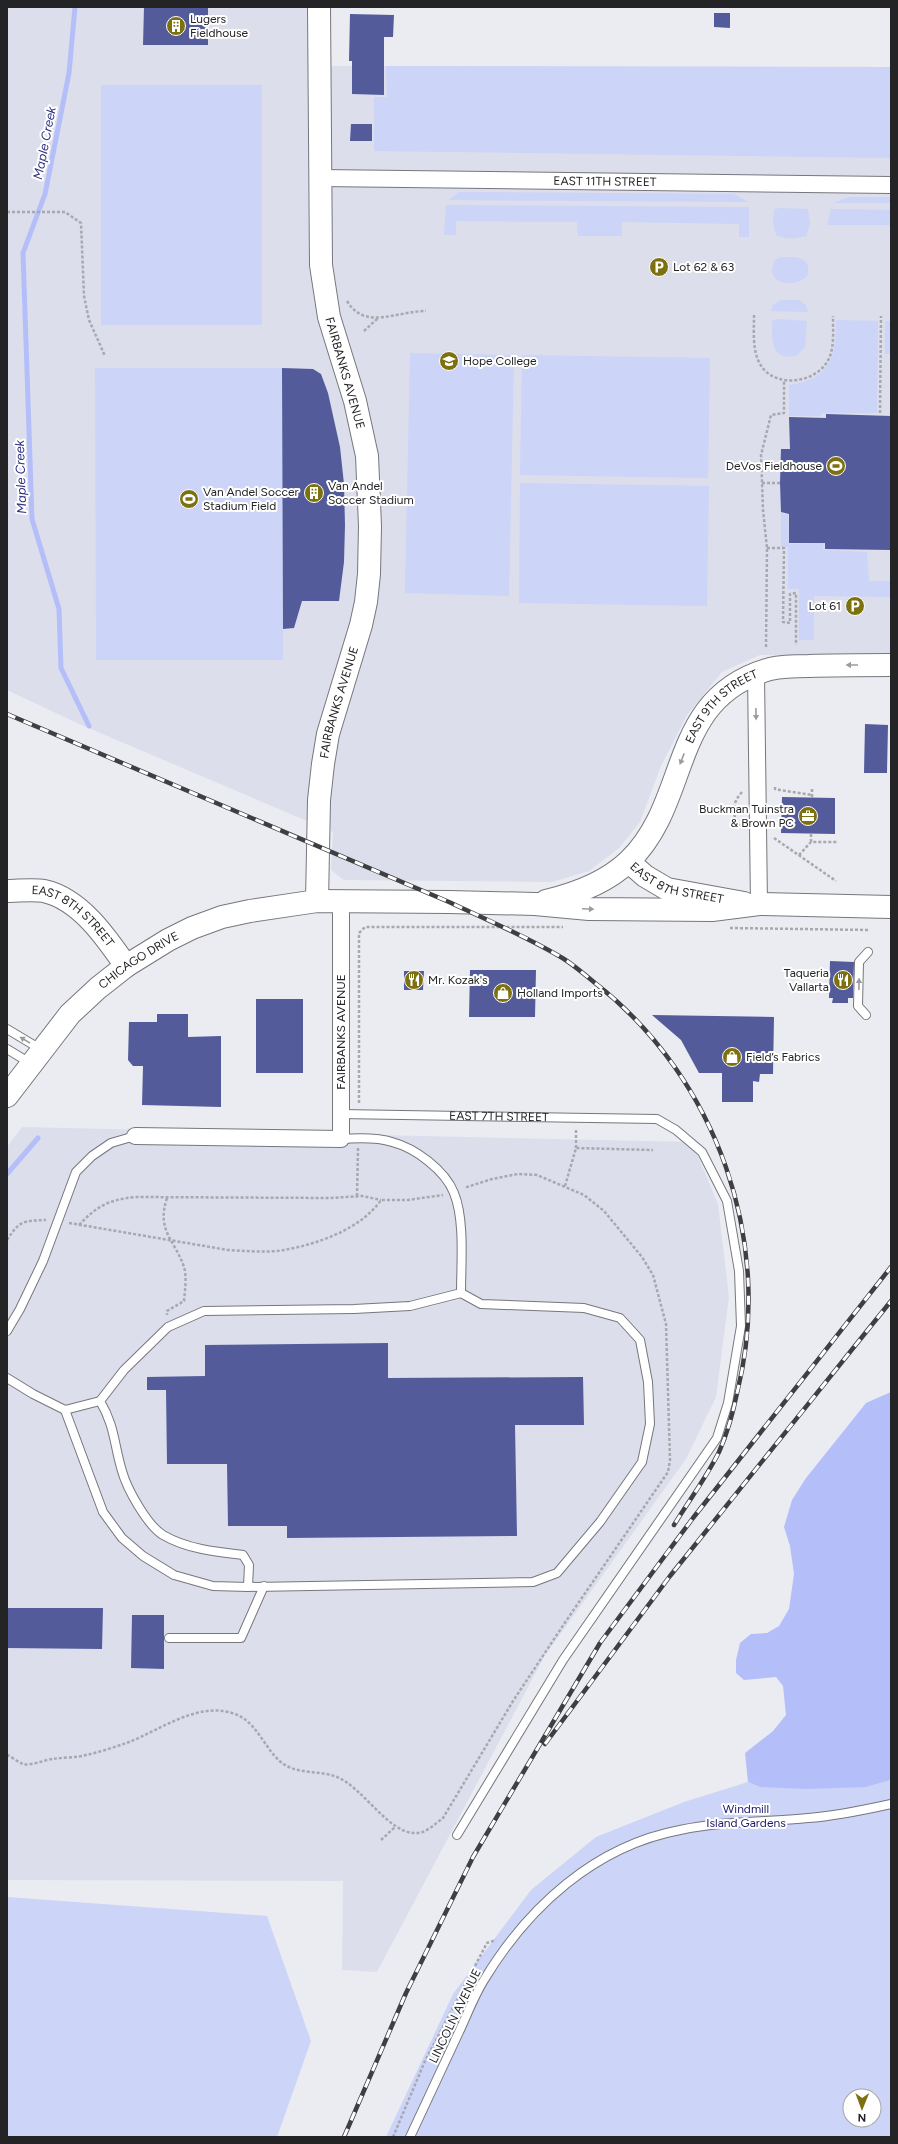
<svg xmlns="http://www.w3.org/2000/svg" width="898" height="2144" font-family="Figtree,sans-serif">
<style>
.built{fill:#dcdeec}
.green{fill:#ccd4f7;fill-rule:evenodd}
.water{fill:#b4bff9}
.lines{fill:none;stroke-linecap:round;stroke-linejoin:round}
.stream{stroke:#b4bff9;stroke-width:5}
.building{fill:#535b9b}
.lane-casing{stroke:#76777d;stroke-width:10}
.street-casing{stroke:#76777d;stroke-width:18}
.secondary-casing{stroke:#76777d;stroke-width:24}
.primary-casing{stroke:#76777d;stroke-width:24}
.path{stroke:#a7a9ae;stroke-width:2.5;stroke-dasharray:3 2;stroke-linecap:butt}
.lane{stroke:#fff;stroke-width:8}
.street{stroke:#fff;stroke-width:16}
.secondary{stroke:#fff;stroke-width:22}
.primary{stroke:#fff;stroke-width:22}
.rail-casing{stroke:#3f3f43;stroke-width:4.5}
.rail{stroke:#fff;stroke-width:3;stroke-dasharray:9;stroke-linecap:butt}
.oneway{fill:#9c9c9e}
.labels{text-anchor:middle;stroke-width:4;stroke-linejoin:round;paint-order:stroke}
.poi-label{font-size:12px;fill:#242427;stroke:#fff;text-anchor:start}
.street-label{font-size:12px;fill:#242427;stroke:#fff}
.park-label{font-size:12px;fill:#1e1a6a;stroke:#fff}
.water-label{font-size:13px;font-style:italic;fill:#303283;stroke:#fff}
</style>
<rect width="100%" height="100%" fill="#eaecf2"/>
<path class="built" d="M7,7H309L310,66L891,67V656L760,655L722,672L687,715L661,766L640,822L619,848L589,871L552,882L344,880L331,870L333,832L79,724L7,690Z
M22,1127L692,1142L718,1204L729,1297L716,1397L686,1459L544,1657L377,1972L342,1970L343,1881L7,1880V1147Z"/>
<path class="green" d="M386,66L891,67V158L374,151V97H387Z
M101,85H262V325H101Z
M459,192L734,194L748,202L449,200Z
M849,197H891V203H833Z
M446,205L749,207V237H739V224L622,222V236H578L577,222L456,221V235H444Z
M781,208L808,209L810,224L806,236C796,239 786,240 776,235L773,223L774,209Z
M831,209L891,210V225H827Z
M780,257C795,257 811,255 808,275C795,290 762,284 775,260Z
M781,300H799L806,305L808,312L771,311L773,305Z
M778,319L807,321L805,347L796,356C770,361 772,339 772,321Z
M836,320L878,321L877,413H821V416H789V385C830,379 836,358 836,320Z
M885,321H891V354H885Z
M410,353L514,355L509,596L405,593Z
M522,355L710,358L708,478L520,475Z
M95,368H282L283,660H96Z
M520,483L709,486L707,606L519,603Z
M781,513L788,515L789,544L824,543L823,550L867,552L869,581H891V597L814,596V640H799V589H788V547H781Z
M891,1780V2137H386L453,1994L531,1890L596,1837L684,1802L748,1782L760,1787H866ZM850,2096H874V2120H850Z
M7,1897L267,1916L311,2041L277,2137H7Z"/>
<path class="water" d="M891,1392V1780L866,1787L806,1789L760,1787L748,1782L745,1753L773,1731L786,1715L783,1686L776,1677L744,1680L736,1673V1660L740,1643L751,1634L767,1633L779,1626L789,1609L794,1574L790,1546L784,1527L792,1500L806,1478L866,1403Z"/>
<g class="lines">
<path class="stream" d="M75,7L69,73L45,194L23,253L32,519L59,609L61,668L89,726
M7,1174L38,1138"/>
</g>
<path class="building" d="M144,7H208V45H143Z
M714,13H730V28L714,27Z
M350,14L394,15L393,37H384V95L352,94V61H349Z
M351,124H372V141H350Z
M282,368L313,369L321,374L328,393L340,447L344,484L345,525L344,562L339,601H302L294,628L283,629Z
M826,414L891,416V550L825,549V543H789V514L781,512L780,483L781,449H790L789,417L826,418Z
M865,724L888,725L887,773H864Z
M782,797L835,798V834L781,833Z
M830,961L854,962L853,998H848V1003H832L833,998H829Z
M470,970H536L535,1017H469Z
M404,971H424L423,990H404Z
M256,999H303V1073H256Z
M157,1014H188V1037L221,1036V1107L142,1105L143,1066H133L128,1060L129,1022H157Z
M652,1015L774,1017L773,1074H760L759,1082L753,1081V1102H722V1073H699L681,1040Z
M388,1343V1378L583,1377L584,1425H515L517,1536L287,1538V1526H228L227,1464H167L166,1390H147V1377L205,1376V1345Z
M7,1608H103L102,1649L7,1648Z
M132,1615H164V1669L131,1668Z"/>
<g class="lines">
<g class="lane-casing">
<g id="lane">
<path d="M866,1015L858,1006L859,962L868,952"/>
<path d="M7,1029L42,1050"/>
<path d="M7,1049L30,1063"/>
<path id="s1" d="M340,1114L657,1119L676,1130L702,1152L727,1201L739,1271L741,1326L728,1403L717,1438L563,1660L457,1835"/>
<path d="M341,1139C357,1138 377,1137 392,1142C415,1148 445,1170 454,1193C465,1220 461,1263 461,1293"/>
<path d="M7,1331L20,1309L43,1261L76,1172L92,1156L111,1143L135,1136"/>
<path d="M7,1378L33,1394L65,1410L100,1401"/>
<path d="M65,1410L103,1512L122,1538L143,1556L174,1575L213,1586L248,1587L533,1582L557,1573L600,1522L642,1462L650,1424L648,1382L640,1340L620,1318L584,1308L481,1304L461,1293L410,1306L354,1309L204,1311L168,1327L124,1370L100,1401C115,1426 114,1445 122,1471C127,1489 147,1525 163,1535C187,1549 216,1552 243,1555L249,1565L248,1587"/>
<path d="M169,1638H241L264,1586"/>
<path d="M410,2137C426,2102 443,2067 459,2032C467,2015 474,1996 484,1980C528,1907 595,1846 680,1830C722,1821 766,1822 808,1818C836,1816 864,1810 891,1804"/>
</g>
</g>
<g class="street-casing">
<g id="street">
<path id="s2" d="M320,178L891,185"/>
<path d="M756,675L759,904"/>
<path d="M135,1136L341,1139V902"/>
</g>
</g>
<g class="secondary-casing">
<g id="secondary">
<path id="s3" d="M629,862L645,876L667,889L744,903"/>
<path id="s4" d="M7,891C18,891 33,889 44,891C80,899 106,937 126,966"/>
<path id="s5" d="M317,901L319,800L323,764L328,734L361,625L366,602L369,574L370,526L367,456L355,401L329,317L321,265L319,7"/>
</g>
</g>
<g class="primary-casing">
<g id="primary">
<path id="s6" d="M546,901C576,894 607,882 629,861C692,800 667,698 770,669C783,666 797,666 809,666C837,665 864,665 891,665"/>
<path id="s7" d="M7,1096L70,1014L98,988L126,966L168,940L192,928L222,917L250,911L317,901L449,902L535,904L589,909L712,910L759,904L891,907"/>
</g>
</g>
<path class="path" d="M7,212H65L81,223L84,296L89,320L105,356
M347,301C365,331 396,311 426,311
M754,315C754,331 752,350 760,364C775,391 823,383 831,353C834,341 833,328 833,316
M364,331L378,318
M880,413L881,316
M762,483H780
M767,548H784L783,622L790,623V594L796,593V645
M766,647L767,548L763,510L761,455L771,415L784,413V381
M775,787V789L780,790L812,795
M742,792C731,804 731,817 742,828
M812,797V787
M774,838L836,881
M811,842V834
M799,855L811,842H837
M730,928L869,930
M359,1103V933L365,927H563
M576,1148V1128
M565,1186L576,1148L653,1150
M357,1196L358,1148
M167,1198C156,1231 175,1240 184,1267C187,1277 185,1290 184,1301L167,1311V1315
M69,1223L228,1250C247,1251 266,1253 284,1250C318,1244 361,1229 381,1200H408L443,1195
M79,1225C97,1206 108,1200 135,1197L330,1198L362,1196L381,1200
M7,1240C20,1220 23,1221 46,1220
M7,1755C12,1757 18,1762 23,1764C31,1766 44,1760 53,1759C63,1757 75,1758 86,1755C100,1752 115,1747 129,1742C160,1730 197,1702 232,1713C257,1720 264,1749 282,1763C298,1775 320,1770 337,1777C364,1788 389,1835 417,1833C426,1833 435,1824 443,1818L513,1701L566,1621L668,1472L670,1460L666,1324L653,1275L642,1257L604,1211L584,1195L537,1175L518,1174L492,1179L464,1188
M381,1840L395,1827
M393,2137L425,2061L487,1943L496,1940"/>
<use href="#lane" class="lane"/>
<use href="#street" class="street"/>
<use href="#secondary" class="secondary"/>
<use href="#primary" class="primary"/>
<g class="rail-casing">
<path id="rail" d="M7,714L449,902C487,920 528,937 564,959C575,966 585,975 595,983C717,1078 775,1243 737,1393C733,1413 727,1434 719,1452C706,1478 688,1502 674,1525
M545,1744L670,1576L891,1301
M344,2137L406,1993L473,1857L600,1643L693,1518L891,1267"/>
</g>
<use href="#rail" class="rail"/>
</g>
<defs><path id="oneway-solid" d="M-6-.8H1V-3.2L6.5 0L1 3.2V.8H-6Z"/></defs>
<g class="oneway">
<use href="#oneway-solid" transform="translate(852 665) rotate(-180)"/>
<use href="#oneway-solid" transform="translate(756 714) rotate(89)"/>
<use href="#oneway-solid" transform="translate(682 759) rotate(111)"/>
<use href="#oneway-solid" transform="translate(588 909) rotate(3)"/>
<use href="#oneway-solid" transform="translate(859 984) rotate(-89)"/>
<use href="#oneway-solid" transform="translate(25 1040) rotate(-149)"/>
</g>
<defs>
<g id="building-disc" transform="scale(1)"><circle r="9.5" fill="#7d700f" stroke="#fff"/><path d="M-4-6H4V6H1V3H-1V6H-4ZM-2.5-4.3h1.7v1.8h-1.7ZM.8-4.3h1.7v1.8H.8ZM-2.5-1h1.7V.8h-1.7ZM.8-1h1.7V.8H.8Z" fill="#fff"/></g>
<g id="parking-disc" transform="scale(1)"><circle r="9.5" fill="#7d700f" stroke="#fff"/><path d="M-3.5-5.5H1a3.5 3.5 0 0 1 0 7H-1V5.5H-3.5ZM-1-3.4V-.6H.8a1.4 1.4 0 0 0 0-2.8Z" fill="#fff"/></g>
<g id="university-disc" transform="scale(1)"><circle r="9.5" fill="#7d700f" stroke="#fff"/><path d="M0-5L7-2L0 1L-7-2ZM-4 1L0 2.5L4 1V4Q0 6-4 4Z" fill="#fff"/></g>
<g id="stadium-disc" transform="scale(1)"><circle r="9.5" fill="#7d700f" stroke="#fff"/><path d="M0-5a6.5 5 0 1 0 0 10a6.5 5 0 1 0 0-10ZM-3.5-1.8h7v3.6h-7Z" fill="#fff"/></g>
<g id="office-disc" transform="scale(1)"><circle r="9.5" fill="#7d700f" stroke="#fff"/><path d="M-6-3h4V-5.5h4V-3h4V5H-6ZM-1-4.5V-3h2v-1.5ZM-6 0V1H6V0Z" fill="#fff"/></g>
<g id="restaurant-disc" transform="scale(1)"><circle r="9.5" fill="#7d700f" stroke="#fff"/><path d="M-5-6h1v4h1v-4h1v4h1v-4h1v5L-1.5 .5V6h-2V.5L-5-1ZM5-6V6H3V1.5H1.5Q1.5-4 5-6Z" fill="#fff"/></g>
<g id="shop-disc" transform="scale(1)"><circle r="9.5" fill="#7d700f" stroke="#fff"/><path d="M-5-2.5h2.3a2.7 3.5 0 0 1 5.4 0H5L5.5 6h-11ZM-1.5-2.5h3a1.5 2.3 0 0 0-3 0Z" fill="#fff"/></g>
</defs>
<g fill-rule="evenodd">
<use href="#building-disc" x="176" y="26"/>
<use href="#parking-disc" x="659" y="267"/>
<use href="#university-disc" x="449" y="361"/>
<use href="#stadium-disc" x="836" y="466"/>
<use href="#building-disc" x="314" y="493"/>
<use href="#stadium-disc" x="189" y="499"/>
<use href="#parking-disc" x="855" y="606"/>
<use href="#office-disc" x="808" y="816"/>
<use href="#restaurant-disc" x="414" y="980"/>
<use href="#restaurant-disc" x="843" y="980"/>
<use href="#shop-disc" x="503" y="993"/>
<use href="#shop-disc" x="732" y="1057"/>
</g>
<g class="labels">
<g class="poi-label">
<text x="190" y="23">Lugers<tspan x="190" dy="14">Fieldhouse</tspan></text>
<text x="673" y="271">Lot 62 &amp; 63</text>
<text x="463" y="365">Hope College</text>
<text x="822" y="470" text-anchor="end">DeVos Fieldhouse</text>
<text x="328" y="490">Van Andel<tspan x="328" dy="14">Soccer Stadium</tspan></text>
<text x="203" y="496">Van Andel Soccer<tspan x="203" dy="14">Stadium Field</tspan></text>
<text x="841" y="610" text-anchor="end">Lot 61</text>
<text x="794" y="813" text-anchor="end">Buckman Tuinstra<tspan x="794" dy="14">&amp; Brown PC</tspan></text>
<text x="829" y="977" text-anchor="end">Taqueria<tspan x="829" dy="14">Vallarta</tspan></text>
<text x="428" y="984">Mr. Kozak's</text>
<text x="517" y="997">Holland Imports</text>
<text x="746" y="1061">Field’s Fabrics</text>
</g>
<g class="street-label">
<text dy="4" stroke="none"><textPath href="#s2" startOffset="285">EAST 11TH STREET</textPath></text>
<text transform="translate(345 373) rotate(74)" y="4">FAIRBANKS AVENUE</text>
<text dy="4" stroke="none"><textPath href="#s5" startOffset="201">FAIRBANKS AVENUE</textPath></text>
<text dy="4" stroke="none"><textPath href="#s6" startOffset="277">EAST 9TH STREET</textPath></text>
<text dy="4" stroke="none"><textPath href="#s3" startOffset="54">EAST 8TH STREET</textPath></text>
<text dy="4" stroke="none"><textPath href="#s4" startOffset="75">EAST 8TH STREET</textPath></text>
<text dy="4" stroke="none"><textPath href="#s7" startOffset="191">CHICAGO DRIVE</textPath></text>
<text transform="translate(341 1032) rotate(-90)" y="4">FAIRBANKS AVENUE</text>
<text dy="4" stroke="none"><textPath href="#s1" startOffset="159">EAST 7TH STREET</textPath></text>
<text transform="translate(455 2016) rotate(-64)" y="4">LINCOLN AVENUE</text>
</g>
<g class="park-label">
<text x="746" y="1813">Windmill<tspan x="746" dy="14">Island Gardens</tspan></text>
</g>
<g class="water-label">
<text transform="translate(44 143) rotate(-79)" y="5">Maple Creek</text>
<text transform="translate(20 477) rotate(-92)" y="5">Maple Creek</text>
</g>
</g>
<rect width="898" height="2144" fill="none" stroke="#242427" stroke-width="16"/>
<g transform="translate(862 2108) rotate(181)"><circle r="19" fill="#ffffff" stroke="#a7a7a9"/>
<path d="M0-3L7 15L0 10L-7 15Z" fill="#7d700f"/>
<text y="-6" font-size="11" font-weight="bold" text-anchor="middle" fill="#242427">N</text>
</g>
</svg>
